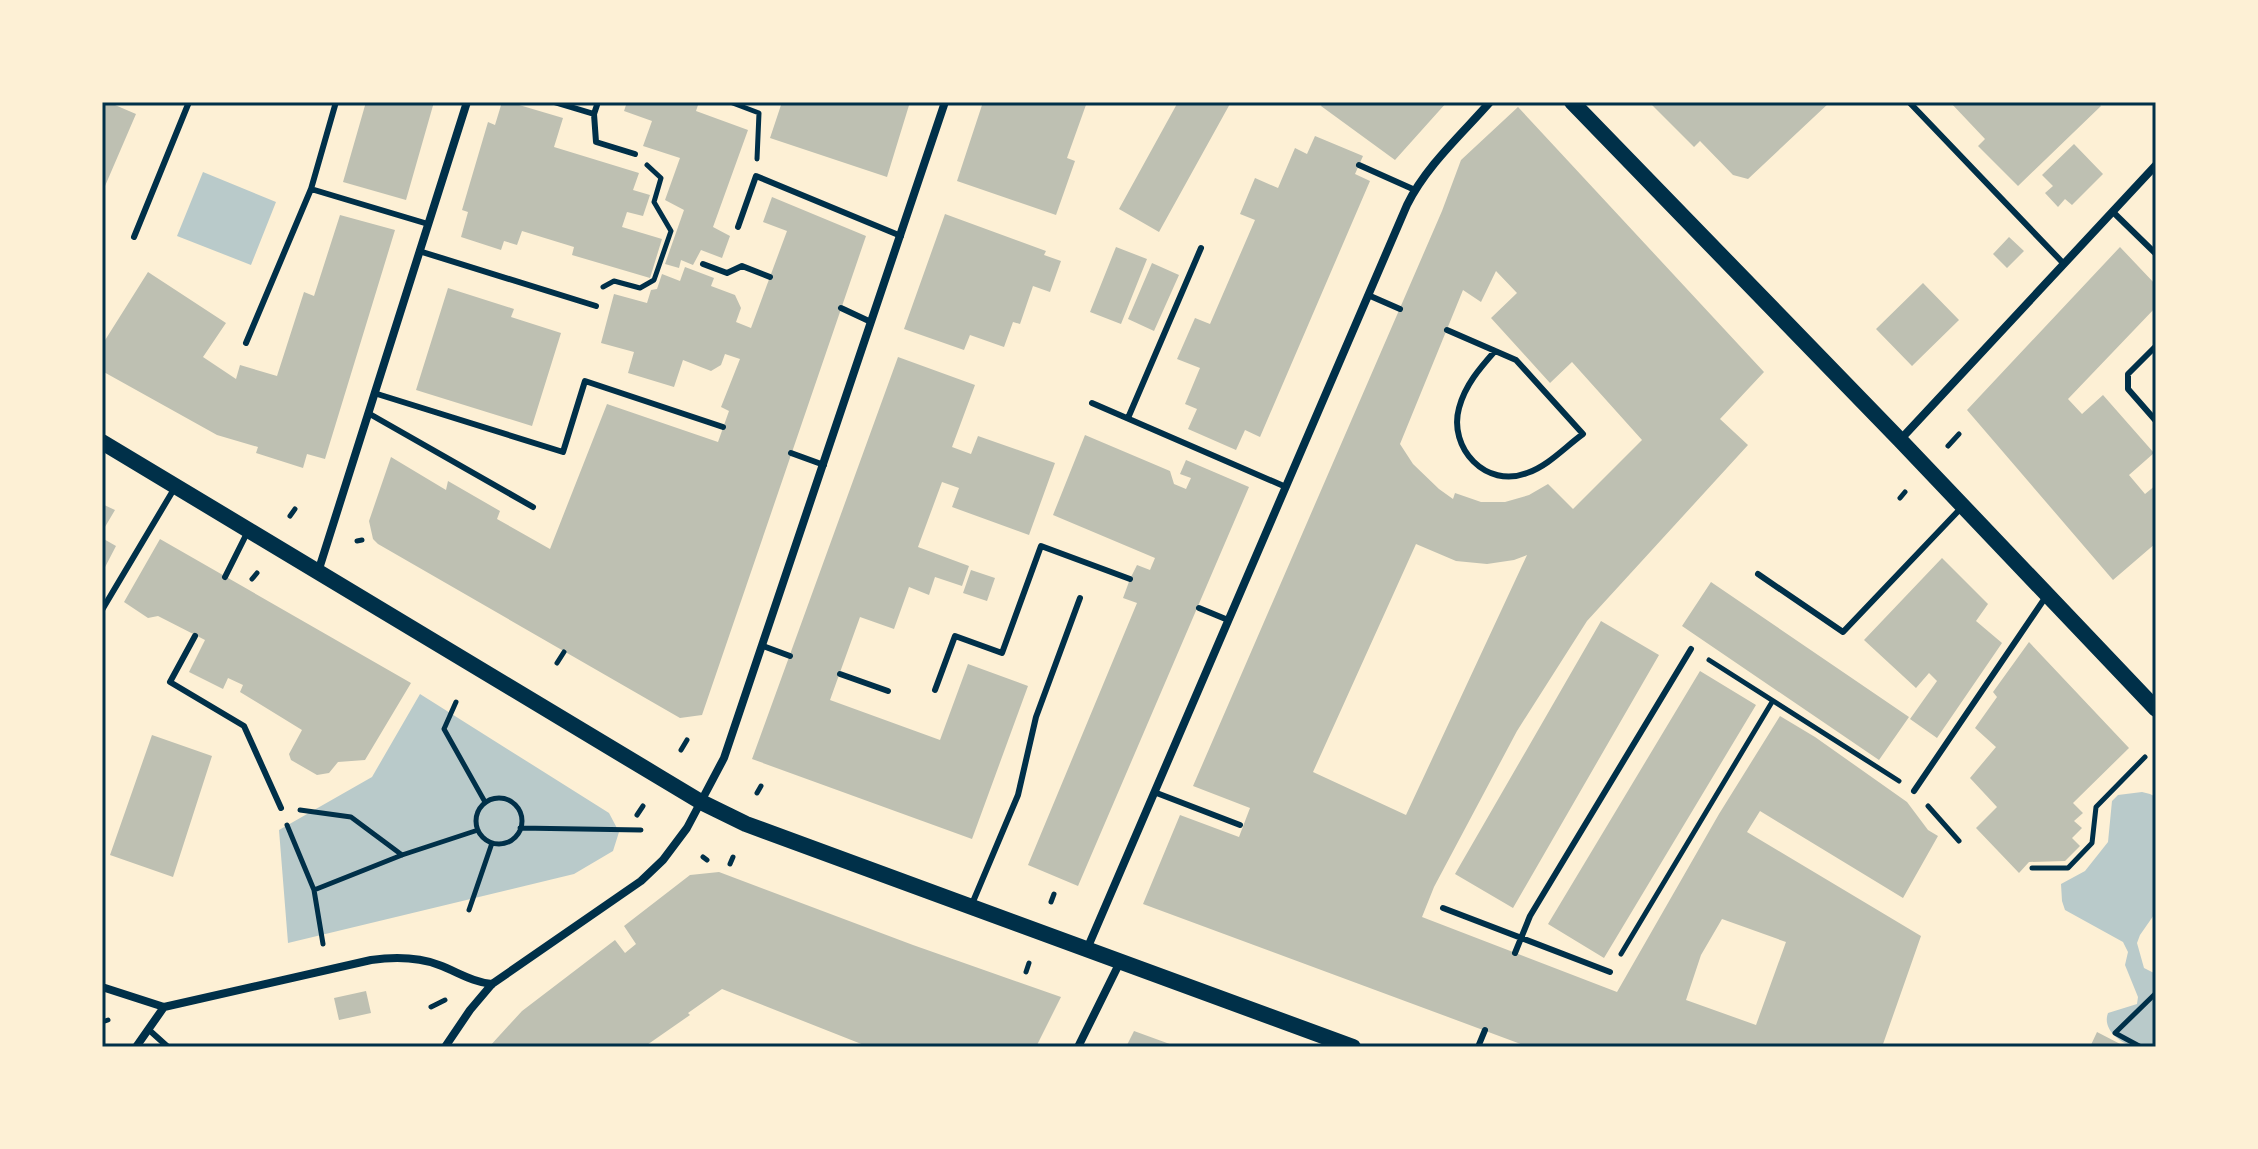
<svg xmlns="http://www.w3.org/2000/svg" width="2258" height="1149" font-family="Rubik,sans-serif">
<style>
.green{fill:#b9caca}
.building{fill:#bec0b2;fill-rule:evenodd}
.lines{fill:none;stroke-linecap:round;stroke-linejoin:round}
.path{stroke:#003049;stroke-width:5}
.service{stroke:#003049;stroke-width:6}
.minor{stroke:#003049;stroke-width:8}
.secondary{stroke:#003049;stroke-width:16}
.neatline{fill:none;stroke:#003049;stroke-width:3}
</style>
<rect width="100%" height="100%" fill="#fdf0d5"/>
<path class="green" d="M203,172L276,202L251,265L177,236Z
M420,694L609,813L619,832L613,851L574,874L288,943L279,830L372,777Z
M2142,792L2150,794L2156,797V912L2140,935L2137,943L2144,968L2156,974V1047C2150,1047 2141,1048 2135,1047C2119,1043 2102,1029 2108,1013L2137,1004L2138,997L2125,965L2128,952L2123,942L2065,910L2062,901L2061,884L2085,871L2108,842L2112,801L2118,795Z"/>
<path class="building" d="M102,102H108L136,114L102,193Z
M366,102H434L406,200L343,182Z
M502,102H509L563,118L554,147L639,173L633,190L650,195L643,216L627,212L622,227L662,239L650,278L572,255L574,247L522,231L517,245L504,241L501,250L461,237L468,212L462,210L488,122L495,125Z
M627,102H699L696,111L748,130L713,227L730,236L722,258L701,250L693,265L681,260L679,268L665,264L684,210L665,200L680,158L643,146L652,121L624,111Z
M782,102H910L887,177L770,138Z
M983,102H1087L1067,158L1075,161L1056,215L957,181Z
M1178,102H1231L1159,232L1119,209Z
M1323,102H1447L1395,160L1321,106Z
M1649,102H1830L1748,179L1733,175L1700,141L1694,147Z
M1950,102H2098L2101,106L2018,186L1978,146L1985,139Z
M1518,107L1764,372L1720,419L1748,445L1587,621L1517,731L1434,887L1422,917L1617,992L1719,814L1780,716L1815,737L1907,802L1928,830L1938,836L1903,898L1760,811L1747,832L1921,936L1882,1047H1529L1143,904L1180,815L1239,837L1250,808L1193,786L1442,211L1461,160ZM1496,271L1517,293L1491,318L1550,383L1572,362L1642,440L1573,509L1548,484L1529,495L1505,502H1481L1455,493L1453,499L1439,489L1413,464L1400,444L1463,290L1481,302ZM1416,544L1456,561L1487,564L1514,560L1527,555L1406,815L1313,772ZM1722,919L1786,942L1756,1025L1686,1000L1701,955Z
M1315,136L1363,156L1355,174L1370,181L1260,437L1245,430L1236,450L1188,429L1197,409L1185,404L1200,368L1177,359L1195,318L1210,324L1255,220L1240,214L1255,178L1278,188L1295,148L1307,154Z
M2074,144L2103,174L2072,205L2065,199L2058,207L2045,193L2053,186L2042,175Z
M772,197L866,236L702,715L680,718L378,544L373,539L369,521L391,457L446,490L448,481L500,511L497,519L550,549L607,404L718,442L729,411L721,407L740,359L725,354L721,365L711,371L683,360L674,387L628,373L634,352L601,343L614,294L647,303L651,290L657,289L662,274L680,281L685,267L714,278L711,286L735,295L741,308L736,322L751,328L787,231L763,222Z
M945,214L1046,251L1044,255L1061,261L1050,292L1033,286L1020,324L1013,322L1004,347L970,335L964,350L904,329Z
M340,215L395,230L325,459L307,454L303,468L256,453L258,447L217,435L102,371V345L148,272L226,323L203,357L236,379L240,365L277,376L304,292L314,296Z
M2009,237L2024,251L2007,268L1993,254Z
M1116,247L1147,259L1121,324L1090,312Z
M2120,247L2156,285V307L2068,399L2082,414L2103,395L2154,453L2129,475L2145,494L2156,485V543L2113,580L1967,410Z
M1152,263L1179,275L1154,331L1128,319Z
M1923,283L1959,320L1912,366L1876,329Z
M448,288L514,309L511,317L561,333L532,426L416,390Z
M898,357L975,385L952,447L971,454L978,436L1055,463L1029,535L952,507L959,488L942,482L918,547L969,566L962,586L935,577L929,595L909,587L894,629L860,617L830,700L940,740L968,664L1028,686L972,839L752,759Z
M1085,435L1170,471L1174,484L1186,489L1191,478L1180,474L1186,460L1249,487L1078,886L1028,865L1137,603L1123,598L1130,579L1137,565L1150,570L1155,558L1053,515Z
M102,504L115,510L102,532Z
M102,538L116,546L102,573Z
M160,539L411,683L365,760L338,762L329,773L317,775L291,760L289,754L302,730L240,692L243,685L228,678L223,689L189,672L205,640L158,616L148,618L124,602Z
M1942,558L1988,604L1976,621L2002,643L1937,738L1910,719L1937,681L1929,673L1916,688L1864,640Z
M971,570L995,578L987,601L963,593Z
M1711,582L1909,717L1879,760L1682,626Z
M1601,621L1659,655L1513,908L1455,874Z
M2029,642L2129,748L2073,803L2083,813L2074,821L2082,828L2072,838L2080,846L2065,861L2029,862L2019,873L1976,828L1997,807L1970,778L1996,747L1975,728L1997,697L1993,692Z
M1700,671L1756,705L1604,958L1548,924Z
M152,735L212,756L173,877L110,855Z
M719,872L913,945L1061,997L1036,1047H869L722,989L688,1013L690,1015L644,1047H489L522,1011L615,940L625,953L636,944L624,926L690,875Z
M366,991L371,1013L339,1020L334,998Z
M1134,1031L1178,1047H1126Z
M2097,1032L2126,1047H2090Z"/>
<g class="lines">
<path class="path" d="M730,102L759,113L757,159
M603,287L614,281L640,288L654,280L671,231L654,202L661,178L647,165
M1948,446L1959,434
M1900,498L1905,492
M290,516L295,509
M357,541L362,540
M252,579L257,573
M1709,660L1899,781
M557,663L564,652
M456,702L444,729L485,802
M681,750L687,740
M757,793L761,786
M476 821a23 23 0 1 1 46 0a23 23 0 1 1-46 0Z
M1928,806L1959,841
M300,810L351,817L402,855
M637,815L643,806
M287,825L314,890L323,944
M520,828L641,830
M703,857L707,860
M730,864L733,857
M2032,868H2068L2092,843L2096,807L2145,757
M314,890L402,855L478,830
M1051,902L1054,894
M469,910L492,843
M1621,954L1772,702
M1026,972L1029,963
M431,1007L445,1000
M102,1022L108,1020
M2141,1047L2115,1033L2156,993"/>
<path class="service" d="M554,102L594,114L596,142L635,154
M1909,102L2064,264
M594,114L598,102
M1359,165L1415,190
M311,189L336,102
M2113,212L2156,254
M738,227L756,176L901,236
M134,237L189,102
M419,251L596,306
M703,264L727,273L742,266L770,277
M1368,295L1400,309
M841,308L871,322
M1447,330L1516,360L1583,434C1565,447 1548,466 1527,473C1486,489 1448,448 1459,408C1465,385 1480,368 1495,351
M246,343L311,189L428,224
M2156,346L2128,374V389L2156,421
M374,393L563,452L585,381L723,427
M1092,403L1286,487
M368,413L533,507
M1128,418L1201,248
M791,453L824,465
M1758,574L1843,632L1963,506
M225,577L247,533
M1199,608L1228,620
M102,610L174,489
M195,636L170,682L244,726L281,808
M763,646L790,656
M840,674L888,691
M935,690L955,636L1002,653L1041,546L1130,579
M1914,791L2047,595
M1154,792L1240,825
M972,904L1018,795L1036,717L1080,598
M1443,908L1610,972
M1515,953L1530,916L1691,649
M148,1029L168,1047
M1478,1047L1485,1030"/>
<path class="minor" d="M1900,440L2156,165
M318,572L467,102
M1087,949L1407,205C1426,166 1462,134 1490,102
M102,987L164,1007
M136,1047L164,1007L371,960C393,957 418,957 439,965C458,972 472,982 492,984
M445,1047L470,1010L492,984L641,881L663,860L687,828L724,758L945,102
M1078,1047L1120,962"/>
<path class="secondary" d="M1572,102L1900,440L2156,709
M102,442L661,778L701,802L746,824L1353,1047"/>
</g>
<rect width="2258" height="1149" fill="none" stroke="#fdf0d5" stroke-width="208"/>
<rect x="104" y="104" width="2050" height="941" class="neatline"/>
</svg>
